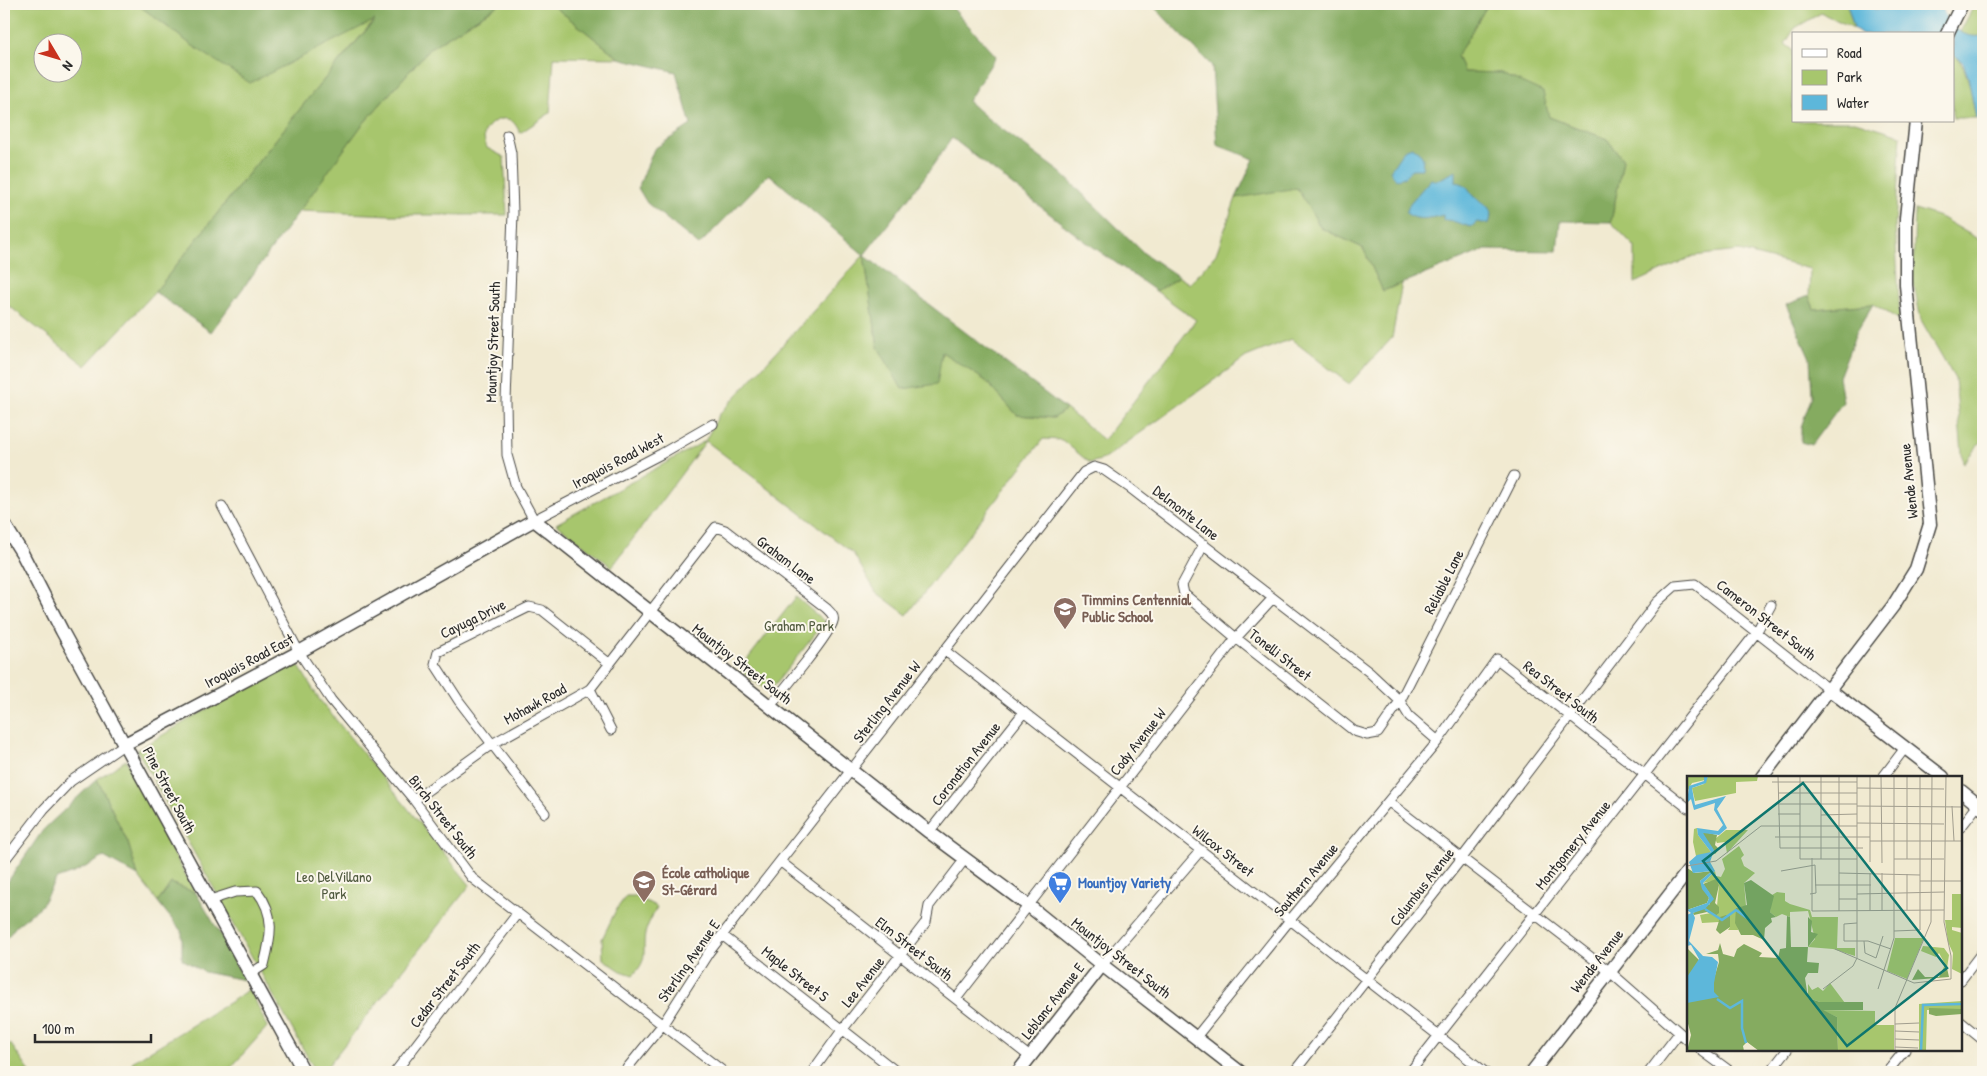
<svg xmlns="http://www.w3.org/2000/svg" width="1987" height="1076" font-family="'Patrick Hand',sans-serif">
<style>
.green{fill:#a7c66d;stroke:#69784c;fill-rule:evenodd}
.forest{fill:#85ab60;stroke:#586b46}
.water{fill:#5db7da;stroke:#447182}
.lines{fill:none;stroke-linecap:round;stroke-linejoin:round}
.street-casing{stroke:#494844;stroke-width:11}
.secondary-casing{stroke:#494844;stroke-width:15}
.street{stroke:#fff;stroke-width:9}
.secondary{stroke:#fff;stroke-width:12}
.labels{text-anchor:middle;stroke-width:4;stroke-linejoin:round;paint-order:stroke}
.street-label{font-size:15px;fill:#2b2b2b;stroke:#fbf7ec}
.education-label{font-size:15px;font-weight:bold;fill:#785e54;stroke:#fbf7ec;text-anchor:start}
.park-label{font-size:15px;fill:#505a3f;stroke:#fbf7ec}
.shop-label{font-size:15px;font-weight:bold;fill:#366cbe;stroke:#fbf7ec;text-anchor:start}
.inset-river{fill:none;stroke:#5db7da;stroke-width:2.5}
.inset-road{fill:none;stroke:#a29e8f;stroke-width:1}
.view{fill:#0f766e;fill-opacity:0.15;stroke:#0f766e;stroke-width:2.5}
.inset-edge{fill:none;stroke:#2b2b2b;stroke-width:2.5}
</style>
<rect width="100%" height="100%" fill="#fbf7ec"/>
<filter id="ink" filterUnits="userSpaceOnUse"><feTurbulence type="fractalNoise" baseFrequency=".02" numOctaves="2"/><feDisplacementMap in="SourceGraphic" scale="10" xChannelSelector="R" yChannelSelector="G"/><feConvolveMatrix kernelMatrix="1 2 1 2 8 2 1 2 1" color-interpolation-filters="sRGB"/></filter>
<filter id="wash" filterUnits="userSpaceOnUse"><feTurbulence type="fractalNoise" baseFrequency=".0096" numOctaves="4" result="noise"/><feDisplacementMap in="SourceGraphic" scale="20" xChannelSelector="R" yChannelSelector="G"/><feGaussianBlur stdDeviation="1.12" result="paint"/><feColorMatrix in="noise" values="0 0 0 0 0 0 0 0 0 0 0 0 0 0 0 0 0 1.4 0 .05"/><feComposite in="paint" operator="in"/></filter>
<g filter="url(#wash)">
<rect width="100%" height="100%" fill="#f1ead1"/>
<path class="green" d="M4,4H137L193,46L376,18L311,95L155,292L86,366L4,302ZM42,42H72V72H42Z
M500,4H551L619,58L554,57L550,113L520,133C517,127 514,120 507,119C497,117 485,126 484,136C484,140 486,145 487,148L504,157L507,215H391L299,211L362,125L430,48Z
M1488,4H1847L1854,28L1821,13L1795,28L1785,44L1793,50V121H1855L1901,135L1895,225L1900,320L1873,304L1814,309L1809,296L1810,269L1739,251L1693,256L1635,283V247L1611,222L1623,160L1607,139L1549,117L1501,73L1464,72L1457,56Z
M1975,4H1983V36C1974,37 1967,38 1960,32Z
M1953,52C1970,71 1971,94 1976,118H1953Z
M1297,187L1321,228L1363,248L1383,291L1402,283L1392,338L1349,384L1291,339L1246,357L1104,459L1090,463L1062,440L1043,439L907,615L876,592L853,553L706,441L612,567L556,524L705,441L719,415L864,255L878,347L942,352L986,381L1017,415L1053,418L1066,409L1104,440L1196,320L1156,291L1179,277L1190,284L1216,254L1236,198Z
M1915,209L1942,218L1983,242V440L1963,463L1955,379L1921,320L1913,281Z
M796,597L825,622L769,692L739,670Z
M294,658L319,699L470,885L323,1072H316L137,750Z
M126,760L166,840L196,893L171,883L158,902L138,876L128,843L97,779Z
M626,896H636L657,907C653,915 647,925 645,934C642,952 649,959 633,975L621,971L603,959L602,939L616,910Z
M250,988L267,1027L227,1072H135L132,1062L235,999Z
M10,1043L30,1072H4V1055Z"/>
<path class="forest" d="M137,4H500L430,48L362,125L211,332L155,292L311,95L375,20L250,83L193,46Z
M551,4H949L996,56L968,101L987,118L1061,173L1145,254L1179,277L1156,291L1082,239L952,138L924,178L864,255L1066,409L1054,418L1017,415L986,381L942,352L937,384L902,389L878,347L864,255L769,174L699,245L647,203L638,188L654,149L691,125L676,72L619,58Z
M1151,4H1488L1457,56L1464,72L1501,73L1543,92L1549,117L1607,139L1623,160L1611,222L1560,221L1557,251L1485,250L1383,291L1363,248L1321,228L1297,188L1236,198L1254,159L1217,145L1212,66Z
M1809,296L1814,309L1873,304L1856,333L1839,377L1843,402L1811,445L1801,442V427L1812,396L1810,358L1786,305Z
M97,779L128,843L138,876L104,857L76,872L56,879L41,906L16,926L4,942V887L43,830Z
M171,883L196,893L229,949L244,980L204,972L182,959V932L158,902Z"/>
<path class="water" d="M1847,4H1872L1874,9H1880L1889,4H1940C1948,24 1960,39 1983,36V123L1976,118L1968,77L1963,63L1953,53V34H1862L1854,28Z
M1412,147L1418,151L1423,158L1422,169H1412L1405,177L1396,179L1390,171L1404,150Z
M1456,171V182C1468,184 1467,188 1474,196C1485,206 1495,206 1489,224L1477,222L1471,227C1463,225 1450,219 1443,220V215C1431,218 1417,222 1406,213L1410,203L1431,179L1436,181Z"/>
</g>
<g filter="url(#ink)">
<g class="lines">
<g class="street-casing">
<path id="street" d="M507,135L511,153L513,213L506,401L507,455L516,487L534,520L661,454L713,424
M222,506L299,652L331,700L414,800L472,878L724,1072
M1204,544L1182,585L1184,594L1236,638L1354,731L1367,735L1378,733L1400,701L1514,476
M944,650L1485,1072
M590,689L611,730
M1883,777L1905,748
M414,800L492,744L590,689L716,527L725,530L826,608C830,612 835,616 833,621C831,633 781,693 770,706
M1389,802L1609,971L1688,1040
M545,813L459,701L435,664L438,652L529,607L542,610L610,664
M1961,827L1978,805
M929,832L1024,712
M4,861L44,809L71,781L125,744
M781,862L1030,1057
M210,900L235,892L257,891C276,915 271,937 264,965L250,974
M722,935L897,1072
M1102,965L1201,850
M1961,980L1983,951
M956,999L1236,638L1273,598
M1961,1022L1983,1040
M1196,1037L1290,920L1438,741L1497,659L1688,808
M1701,1050L1731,1072
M395,1072L517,914
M624,1072L663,1024L709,952L1084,472L1094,467L1104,470L1130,488L1369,672L1400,701L1409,716L1438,741
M812,1072L843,1029L926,922L929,906L965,859
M1294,1072L1462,858L1657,602L1675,586L1695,584L1830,690
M1410,1072L1756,633L1771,605
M1649,1072L1679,1033
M1770,1072L1787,1050
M1887,1072L1905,1050"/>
</g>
<g class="secondary-casing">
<path id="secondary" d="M1947,34L1962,4
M4,524L22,553L62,631L304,1072
M1830,690L1943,777
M125,744L299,652L534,520L929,832L1029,906L1102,965L1240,1072
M1762,777L1893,606L1916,569L1930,524L1906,285V218L1916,121
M1961,791L1983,809
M1018,1072L1102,965
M1532,1072L1688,871"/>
</g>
<use href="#street" class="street"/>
<use href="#secondary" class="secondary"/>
</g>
</g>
<defs>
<g id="school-pin" transform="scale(1.25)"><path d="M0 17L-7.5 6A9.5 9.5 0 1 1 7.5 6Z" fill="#8d6e63" stroke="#fbf7ec"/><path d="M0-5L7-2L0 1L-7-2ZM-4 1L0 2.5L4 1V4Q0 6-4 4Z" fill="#fff"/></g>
<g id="supermarket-pin" transform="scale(1.25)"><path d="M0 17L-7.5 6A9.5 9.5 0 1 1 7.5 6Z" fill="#3f7fe0" stroke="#fbf7ec"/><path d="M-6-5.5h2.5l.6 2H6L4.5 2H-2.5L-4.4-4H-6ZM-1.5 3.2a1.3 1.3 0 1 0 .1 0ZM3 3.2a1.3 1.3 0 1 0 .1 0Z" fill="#fff"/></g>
</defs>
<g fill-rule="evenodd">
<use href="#school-pin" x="1065" y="609"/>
<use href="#school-pin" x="644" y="882"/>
<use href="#supermarket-pin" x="1060" y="883"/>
</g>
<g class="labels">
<g class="street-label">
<text transform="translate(493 342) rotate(-88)" y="5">Mountjoy Street South</text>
<text transform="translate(618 461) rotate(-28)" y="5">Iroquois Road West</text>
<text transform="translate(1909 481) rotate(-96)" y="5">Wende Avenue</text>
<text transform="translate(1186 513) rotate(38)" y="5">Delmonte Lane</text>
<text transform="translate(786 560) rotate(37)" y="5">Graham Lane</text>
<text transform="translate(1444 582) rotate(-63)" y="5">Reliable Lane</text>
<text transform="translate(473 619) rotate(-26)" y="5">Cayuga Drive</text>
<text transform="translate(1766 620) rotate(38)" y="5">Cameron Street South</text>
<text transform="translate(1280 655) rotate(38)" y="5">Tonelli Street</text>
<text transform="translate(249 661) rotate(-28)" y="5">Iroquois Road East</text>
<text transform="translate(742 664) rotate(38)" y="5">Mountjoy Street South</text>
<text transform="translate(1561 692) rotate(38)" y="5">Rea Street South</text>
<text transform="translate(887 702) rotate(-52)" y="5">Sterling Avenue W</text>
<text transform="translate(535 704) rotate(-29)" y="5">Mohawk Road</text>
<text transform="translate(1138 742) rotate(-52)" y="5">Cody Avenue W</text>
<text transform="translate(966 764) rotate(-52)" y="5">Coronation Avenue</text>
<text transform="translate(169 790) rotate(62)" y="5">Pine Street South</text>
<text transform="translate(443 817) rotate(52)" y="5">Birch Street South</text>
<text transform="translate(1573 845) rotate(-51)" y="5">Montgomery Avenue</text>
<text transform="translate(1223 851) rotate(38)" y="5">Wilcox Street</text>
<text transform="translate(1306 880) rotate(-50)" y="5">Southern Avenue</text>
<text transform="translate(1422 887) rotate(-52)" y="5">Columbus Avenue</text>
<text transform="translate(914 949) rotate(38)" y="5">Elm Street South</text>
<text transform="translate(1121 958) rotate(38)" y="5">Mountjoy Street South</text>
<text transform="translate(689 961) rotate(-55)" y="5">Sterling Avenue E</text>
<text transform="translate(1597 961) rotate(-52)" y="5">Wende Avenue</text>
<text transform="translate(795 974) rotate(38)" y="5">Maple Street S</text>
<text transform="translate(863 982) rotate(-52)" y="5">Lee Avenue</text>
<text transform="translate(445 985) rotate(-52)" y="5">Cedar Street South</text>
<text transform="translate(1053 1001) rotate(-52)" y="5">Leblanc Avenue E</text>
</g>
<g class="education-label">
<text x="1082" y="605">Timmins Centennial<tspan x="1082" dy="17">Public School</tspan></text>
<text x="662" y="878">École catholique<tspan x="662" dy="17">St-Gérard</tspan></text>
</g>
<g class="park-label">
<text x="799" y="631">Graham Park</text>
<text x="334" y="882">Leo DelVillano<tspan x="334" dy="17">Park</tspan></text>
</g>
<g class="shop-label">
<text x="1078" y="888">Mountjoy Variety</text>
</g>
</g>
<g transform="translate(1687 776)">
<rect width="275" height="275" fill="#f1ead1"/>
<path d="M0,0H17L18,4L5,7L0,16ZM21,0H71L70,5L49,6V17L8,25L5,12L17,8ZM10,52L11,59L24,76L21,79L9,80L6,66L7,53ZM39,54H61L40,77L38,66L30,67L28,63ZM52,70L57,79L54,82L57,90L68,97L57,107L59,130L49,132L51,154H41L43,151L33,142L32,146L15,147L13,139L24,137L30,130L32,109L26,105L16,107L28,95L29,100L34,101L38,93L35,83ZM90,116L98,117V125L103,128L123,134L125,141H151L150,172H168V180L146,173L121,171L128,163L121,135L103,136V141L95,138L89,141L83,136L85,119ZM265,118H275V152L265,151V154L275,157V198L265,193L266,177L261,166L258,144H265ZM208,162H237L220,203L200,195ZM236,170L257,172L262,179L260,192L256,193L258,188L252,177L249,181L234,175ZM143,207L158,227L133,226L121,222V208L125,214L131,211L136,215ZM275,225V233L240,234L239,275H232V228ZM134,234L188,235V249H207V275H151L150,241Z" fill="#a7c66d"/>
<path d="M17,56L30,59L28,69L32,73L28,78L15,59ZM0,92L8,97L25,95L13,105L22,122L20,127L0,134ZM29,103L32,109L28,127L32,131V137L28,140L20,136L7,139L6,137L23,128V118L16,108ZM64,104L87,120L83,136L89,141L84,142L85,146L78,152L77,164L66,159H54L48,147L49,132L60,129L57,107ZM39,139L43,140V151L33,158L29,154L31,148L33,141ZM100,140L103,141L104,171H121V141L125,145L124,156L131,158L121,171L120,186L132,187L131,197H121L118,202L121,222L133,226H176V234H136L150,241L151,275H72L60,266L56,270L57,275H0L4,259L0,244V220L25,209L32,186L31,178H19L31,174L33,167L36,178L47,181L50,173L57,168L75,177L72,181L91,182L93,173L99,172ZM0,172L13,185L0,205ZM260,192L262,201L225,204L231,193L238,201H252L256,193ZM242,232L275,233V238L249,240L242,238Z" fill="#85ab60"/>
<path d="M17,0H21L19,7L5,12L8,29L39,20L30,33L40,52L32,59L16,57L27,74L23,86L28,95L16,107L27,123L18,133L6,137L8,142L2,165L16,180L25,181L31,186L27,207V216L32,221L0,227V201L12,183L4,169L0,170V139L4,137L0,134L20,127L22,122L15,113L13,105L25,95L6,97L2,86L10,79L24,76L11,59L10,52L31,55L36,49L27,34L28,27L7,34L4,23L0,27L2,10L17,5Z" fill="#5db7da"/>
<path class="inset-river" d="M18,133L35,144L49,134L60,142M30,223L43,232L55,225V252L59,267M234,275L236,229L275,228"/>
<path class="inset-road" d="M91,0L93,72H176M113,0V83H170M134,0V83M152,0V135M183,0V86M194,0L195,87M85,6H170M275,7V98M170,12L257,13M91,17H170M91,28H170M170,30L275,31M265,30L267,65M91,38H113M134,39L170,38M170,47L257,48M88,61H183M183,65H274M125,82V135L257,134M207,83H257M220,83V0M0,90L29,85L74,50H170M94,95L128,89L129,117L123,118M152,97L233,99M233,105H275M128,109H184M170,118L257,116M152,123H170M220,134V98M183,135V97M195,135V97M170,147L157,148V165H181L204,173M207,155L233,154V0M177,165L178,177L189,182L196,160M148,173L227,207L264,203V180L257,146L259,0M136,213L166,190L170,182V0M191,213L207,162V0M208,248L232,247M208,255L232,256M208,263L232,264M208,271L231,272M208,275V232L244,146L245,0"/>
<path class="view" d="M116,7L260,192L160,270L16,85Z"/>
<rect width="275" height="275" class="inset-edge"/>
</g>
<rect width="1987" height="1076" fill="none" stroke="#fbf7ec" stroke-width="20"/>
<rect x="1792" y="32" width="162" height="90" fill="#fbf7ec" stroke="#a8a59f"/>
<rect x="1802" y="49" width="25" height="8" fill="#ffffff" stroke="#a8a59f"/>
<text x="1837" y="58" font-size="15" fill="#2b2b2b">Road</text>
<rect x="1802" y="70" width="25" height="15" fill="#a7c66d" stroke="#a8a59f"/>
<text x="1837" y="82" font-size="15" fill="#2b2b2b">Park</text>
<rect x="1802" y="95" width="25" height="15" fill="#5db7da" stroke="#a8a59f"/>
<text x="1837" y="108" font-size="15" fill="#2b2b2b">Water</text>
<g transform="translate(58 58) rotate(128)"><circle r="24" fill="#fbf7ec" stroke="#a8a59f"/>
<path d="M0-4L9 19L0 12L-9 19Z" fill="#c8321e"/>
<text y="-8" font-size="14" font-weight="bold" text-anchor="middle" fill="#2b2b2b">N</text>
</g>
<path d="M35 1034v8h116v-8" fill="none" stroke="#2b2b2b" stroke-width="2.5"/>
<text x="42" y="1034" font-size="15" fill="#2b2b2b" stroke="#fbf7ec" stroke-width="4" paint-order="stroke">100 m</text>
</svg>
